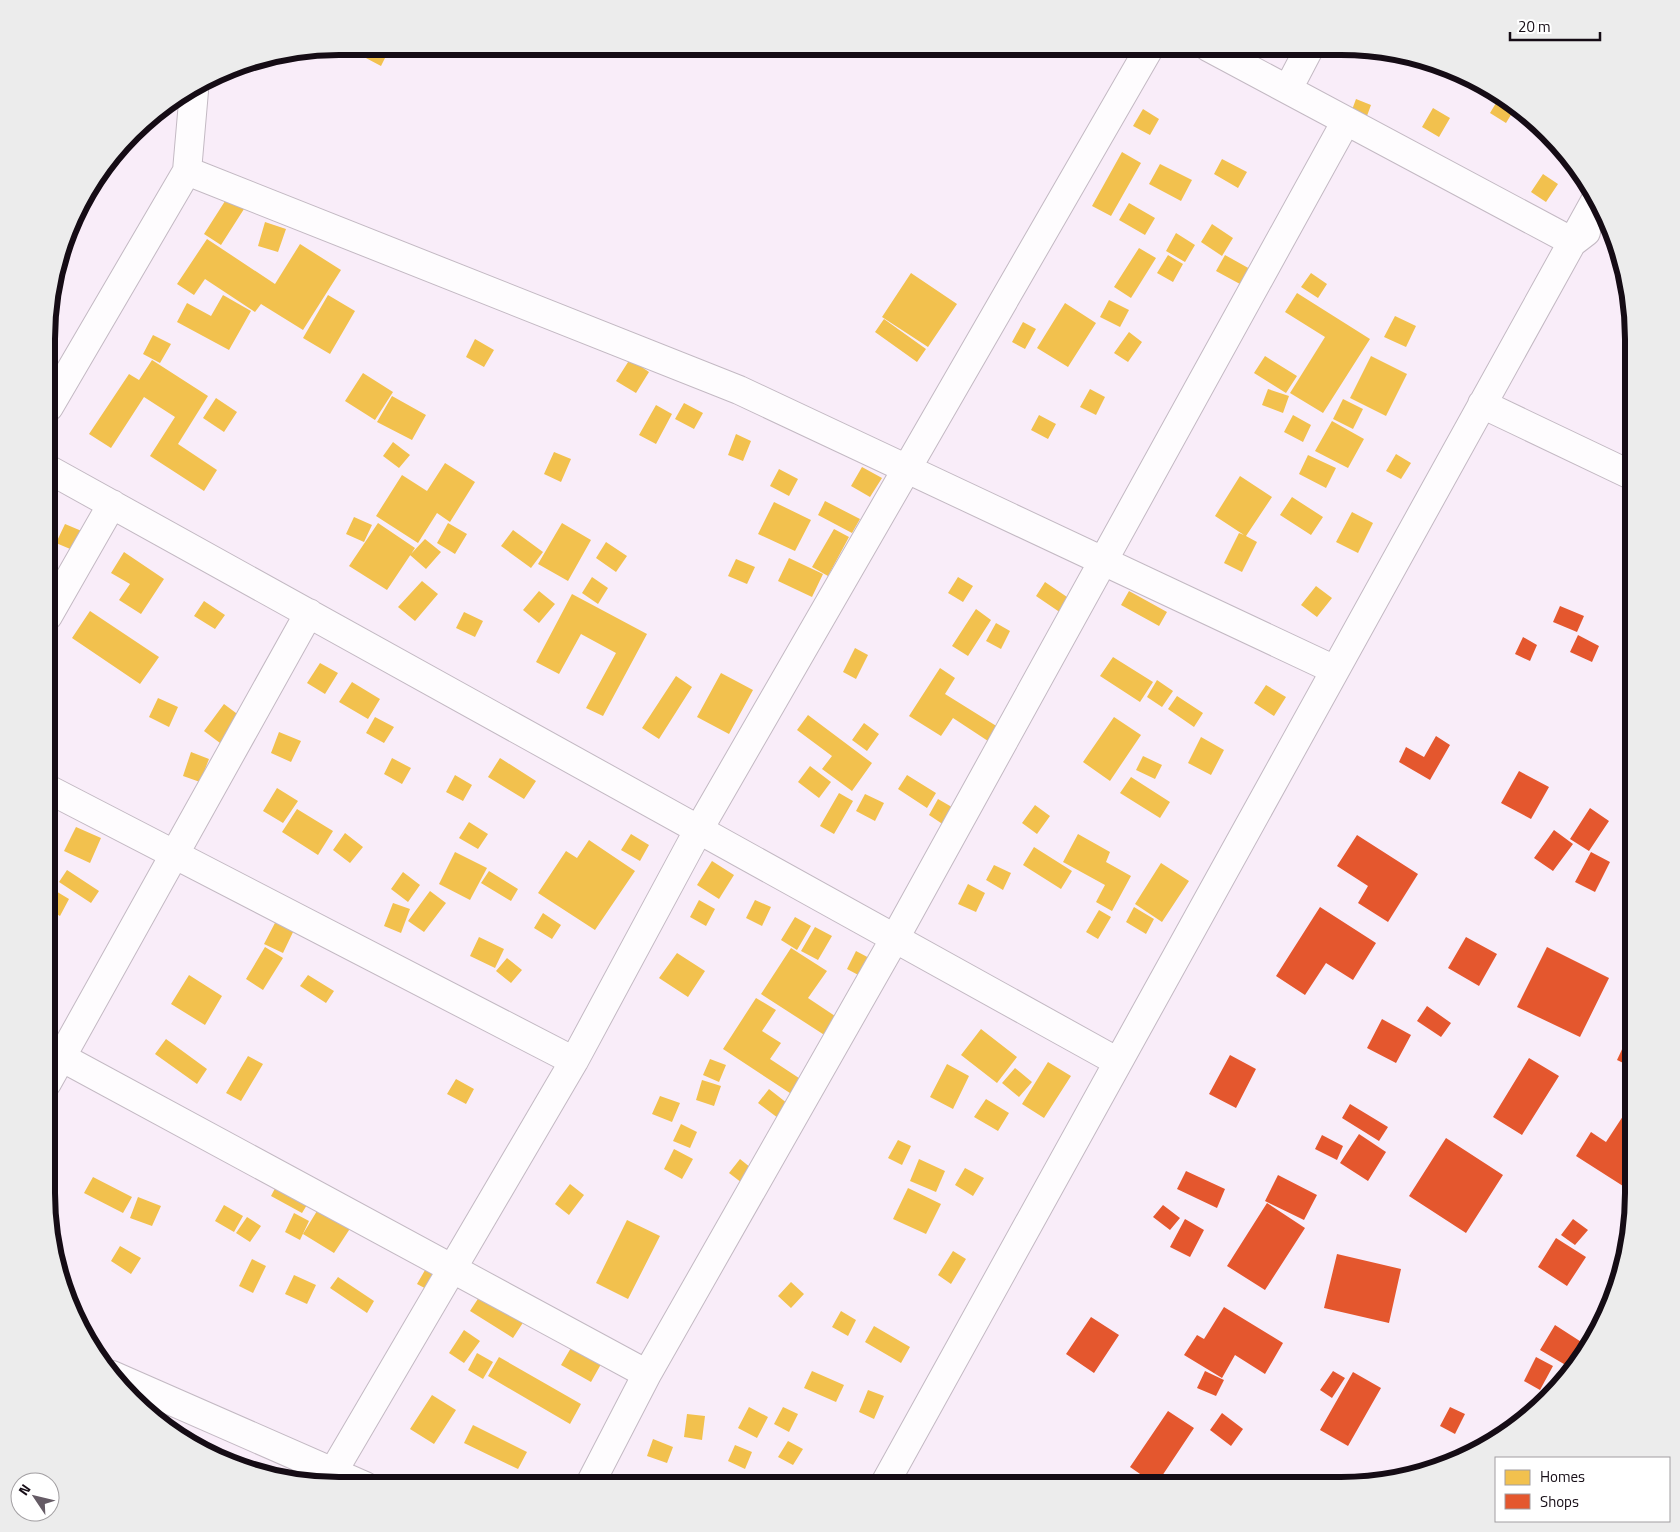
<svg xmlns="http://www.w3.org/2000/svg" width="1680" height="1532" font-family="'Titillium Web',sans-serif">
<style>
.homes{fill:#f2c14e}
.shops{fill:#e4572e}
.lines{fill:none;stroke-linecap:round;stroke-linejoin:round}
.minor-casing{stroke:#c3b9c3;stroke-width:30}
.minor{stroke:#fefcfe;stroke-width:28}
.rim{fill:none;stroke:#150c15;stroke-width:6}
</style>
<rect width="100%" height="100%" fill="#f9edf9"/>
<path class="homes" d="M371,46H382L389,50L381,66L364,57Z
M1499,98L1514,110L1506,123L1490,113Z
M1356,99L1371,105L1364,124L1349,118Z
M1433,108L1450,118L1439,137L1422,127Z
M1143,109L1159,119L1150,135L1133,126Z
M1122,152L1141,163L1111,216L1092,206Z
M1222,159L1247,172L1238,188L1214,174Z
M1160,164L1192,180L1181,201L1149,184Z
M1543,174L1558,184L1546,202L1531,192Z
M227,198L244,209L221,245L204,234Z
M1129,203L1155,218L1145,235L1119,220Z
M265,222L286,229L278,252L258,246Z
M1212,224L1233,238L1222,256L1201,242Z
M1176,233L1195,245L1185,262L1166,251Z
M207,239L275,284L300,244L341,270L303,330L261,304L255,312L205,279L194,295L177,284Z
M1139,248L1156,258L1131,298L1114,287Z
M1168,255L1183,264L1173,282L1157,273Z
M1225,255L1259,274L1251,290L1216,271Z
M911,273L957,304L928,347L882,317Z
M1311,273L1327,284L1318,298L1301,287Z
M1297,293L1370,339L1323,413L1290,393L1325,337L1285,312Z
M223,295L251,311L229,350L177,322L187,303L211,316Z
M328,295L355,311L330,354L303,338Z
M1109,300L1129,310L1120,327L1100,317Z
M1065,303L1096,323L1068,367L1037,348Z
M1395,316L1416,326L1406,347L1384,337Z
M884,319L926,349L917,362L875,332Z
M1023,322L1036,329L1025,349L1012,342Z
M1129,332L1142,342L1128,362L1114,353Z
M153,335L171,344L160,363L143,354Z
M475,339L494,350L484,367L466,357Z
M1265,356L1297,376L1286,393L1254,373Z
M1371,356L1407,374L1386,416L1350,398Z
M630,359L649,372L636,393L616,381Z
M152,360L208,396L178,444L217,470L204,491L150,456L175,417L144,397L111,448L89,434L129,374L139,380Z
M363,373L393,392L375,420L345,401Z
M1090,389L1105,397L1096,415L1080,407Z
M1268,389L1289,396L1283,413L1262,405Z
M392,396L426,415L412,440L377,422Z
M216,398L237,412L224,432L203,418Z
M1343,399L1363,409L1353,429L1333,419Z
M684,403L703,413L694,429L675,419Z
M656,405L672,414L656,444L639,435Z
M1039,415L1056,424L1048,439L1031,430Z
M1293,415L1311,425L1303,442L1284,432Z
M1332,421L1364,439L1348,468L1315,451Z
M736,434L751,441L743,461L728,455Z
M393,442L410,455L399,468L383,456Z
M554,452L571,459L561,482L544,474Z
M1396,454L1411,463L1401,479L1386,471Z
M1308,455L1336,468L1326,488L1299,474Z
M445,463L475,482L450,522L437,513L418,543L376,516L402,475L427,491Z
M862,467L882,478L870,497L851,486Z
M779,469L798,479L789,496L770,486Z
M1240,476L1272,497L1246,536L1257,542L1242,572L1224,563L1239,533L1244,535L1215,516Z
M1292,497L1323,517L1311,535L1280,515Z
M825,501L860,519L852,533L818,515Z
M774,502L811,520L795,551L758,534Z
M1352,512L1373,523L1358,553L1336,542Z
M354,517L372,525L364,542L346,534Z
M378,523L415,548L387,590L349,566Z
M448,523L467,534L455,554L437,543Z
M562,523L591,540L568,581L538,564Z
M65,524L84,532L75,551L56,543Z
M834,529L849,537L828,576L812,567Z
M513,530L543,552L531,568L501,546Z
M425,539L441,552L426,569L410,555Z
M606,542L627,556L616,572L596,558Z
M124,552L164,579L141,614L119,600L130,584L111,573Z
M789,558L823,574L812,597L778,581Z
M736,559L755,567L747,584L728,576Z
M592,577L608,588L598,604L582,593Z
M958,577L973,586L963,602L948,593Z
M422,581L438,594L415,621L398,607Z
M1045,582L1070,599L1061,613L1036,596Z
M1316,586L1332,598L1317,617L1301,605Z
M539,591L555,604L539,623L523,610Z
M1129,591L1167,612L1159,626L1121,605Z
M572,594L647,634L603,716L586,708L616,653L581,634L559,674L536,662Z
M204,601L225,615L215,629L194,616Z
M976,609L991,620L968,656L952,646Z
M90,611L159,657L140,684L72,638Z
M464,612L483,621L475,637L456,628Z
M996,623L1010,631L1001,649L986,641Z
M855,648L868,655L856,679L843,672Z
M1113,657L1153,682L1140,702L1100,676Z
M320,663L338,673L325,694L307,683Z
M940,668L955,678L945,694L998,727L988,741L953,718L941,736L909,716Z
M721,673L753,690L729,734L697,717Z
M676,676L692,687L659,739L642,728Z
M1157,680L1173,691L1162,707L1147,697Z
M352,682L380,699L368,719L339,702Z
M1266,685L1286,697L1274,716L1254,703Z
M1177,696L1203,713L1194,727L1168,709Z
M158,698L178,707L169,727L149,717Z
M224,704L240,716L220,743L204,731Z
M808,715L872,763L852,791L822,769L832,756L797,730Z
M375,717L394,727L384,743L366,733Z
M1114,717L1141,735L1110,781L1083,762Z
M864,723L879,734L867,751L852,740Z
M279,732L301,741L291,762L271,753Z
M1201,737L1224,750L1211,775L1188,763Z
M191,752L209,759L200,782L183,776Z
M1143,756L1162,765L1155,779L1136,770Z
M392,758L411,768L402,784L384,774Z
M500,758L536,781L524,799L488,777Z
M810,766L831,782L819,798L798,782Z
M455,775L472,785L463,801L446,792Z
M907,775L936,793L927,808L898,789Z
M1131,777L1170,802L1160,818L1120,793Z
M277,788L298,801L283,823L263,811Z
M839,793L853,801L834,834L820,826Z
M865,794L884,803L875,821L856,811Z
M938,799L957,810L947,827L929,815Z
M1035,805L1050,816L1037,834L1022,823Z
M297,809L333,831L318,855L282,832Z
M469,822L488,834L478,849L459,838Z
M76,827L101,838L90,863L64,851Z
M345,833L363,847L350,863L333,850Z
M631,834L649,845L640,861L621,850Z
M1078,834L1110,852L1106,862L1131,876L1112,911L1096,902L1105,885L1063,862Z
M589,840L635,871L595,930L538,893L566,851L577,858Z
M1034,847L1072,871L1061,889L1023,865Z
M455,852L487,868L470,900L439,884Z
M712,861L734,875L719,899L697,885Z
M1161,863L1189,881L1162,922L1135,904Z
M994,865L1011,873L1003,890L986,880Z
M67,870L99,891L91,903L59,882Z
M489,871L518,889L511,901L481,883Z
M403,872L420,885L408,902L391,889Z
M968,884L985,893L976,912L958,904Z
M49,887L69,899L60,916L48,909Z
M430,891L446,903L424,932L408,921Z
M699,900L715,909L706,926L690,917Z
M755,900L771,907L762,926L746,918Z
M393,903L410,909L401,933L384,926Z
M1134,907L1154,919L1146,934L1126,922Z
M1099,910L1111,917L1098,939L1086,932Z
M543,913L561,925L552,939L534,928Z
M795,917L811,926L797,950L781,940Z
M276,921L294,930L283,953L264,944Z
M815,927L832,936L818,960L801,951Z
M479,937L504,949L495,968L470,956Z
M265,947L283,958L263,990L246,979Z
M791,948L827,971L808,998L841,1020L829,1038L761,994Z
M856,951L873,960L864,978L847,969Z
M677,953L705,971L688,997L659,978Z
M507,958L522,970L511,983L496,971Z
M189,975L222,996L205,1025L171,1004Z
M308,975L334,991L326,1003L300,986Z
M756,998L776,1010L762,1031L781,1043L770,1059L805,1082L796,1097L723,1049Z
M981,1029L1017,1057L997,1083L961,1055Z
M166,1039L207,1069L197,1084L155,1054Z
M248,1056L263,1064L241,1101L226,1093Z
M710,1059L726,1065L719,1082L703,1075Z
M1048,1062L1071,1076L1044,1118L1022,1104Z
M947,1064L969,1076L953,1109L930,1097Z
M1015,1068L1032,1082L1019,1097L1002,1083Z
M456,1079L474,1089L466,1104L447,1094Z
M702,1080L721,1086L714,1106L696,1100Z
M769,1089L792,1107L782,1121L758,1103Z
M660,1096L680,1103L672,1122L652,1114Z
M986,1099L1009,1113L998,1131L974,1117Z
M681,1124L697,1132L690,1148L673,1141Z
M898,1140L911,1146L902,1165L888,1158Z
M674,1149L693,1159L682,1179L664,1169Z
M740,1159L756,1172L746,1186L729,1173Z
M919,1159L945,1171L936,1192L910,1181Z
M965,1168L984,1178L973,1196L955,1185Z
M93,1177L132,1197L123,1213L84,1193Z
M281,1177L313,1195L302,1213L271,1196Z
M570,1184L584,1195L569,1215L555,1204Z
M908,1188L941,1204L926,1234L893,1219Z
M138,1197L161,1206L152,1226L130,1218Z
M323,1201L355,1221L334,1253L303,1234Z
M224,1205L243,1216L234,1232L215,1221Z
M294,1213L309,1221L300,1240L285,1232Z
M247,1217L261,1226L250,1242L236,1233Z
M627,1220L660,1236L628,1299L596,1283Z
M120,1246L141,1258L131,1274L111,1261Z
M953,1251L966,1259L951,1284L938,1275Z
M432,1258L448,1268L434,1293L417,1284Z
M252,1259L266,1266L253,1293L239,1286Z
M294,1275L316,1285L307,1304L285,1294Z
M338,1277L374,1301L367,1313L330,1288Z
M791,1282L804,1294L791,1308L778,1296Z
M483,1291L526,1318L513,1338L470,1311Z
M841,1311L856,1320L848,1336L832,1327Z
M874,1326L910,1347L901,1363L865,1342Z
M464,1330L480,1341L464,1363L449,1353Z
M575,1341L605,1357L591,1382L561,1365Z
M477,1353L493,1362L483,1379L468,1370Z
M499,1357L581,1404L570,1424L488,1376Z
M812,1371L844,1385L836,1402L804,1388Z
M868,1390L884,1396L874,1419L859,1412Z
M432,1395L456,1410L434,1444L410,1429Z
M749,1407L768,1417L757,1438L738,1428Z
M783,1407L798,1414L789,1432L774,1424Z
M687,1414L705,1416L702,1440L684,1437Z
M473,1425L527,1452L518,1469L464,1443Z
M653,1439L673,1447L667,1463L647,1456Z
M788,1441L803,1449L793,1465L778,1457Z
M735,1445L752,1452L745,1469L728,1461Z"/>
<path class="shops" d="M1560,606L1584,616L1577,632L1553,622Z
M1578,635L1599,646L1592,662L1570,652Z
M1523,637L1537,645L1530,661L1515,654Z
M1436,736L1450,745L1430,780L1399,762L1406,747L1424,757Z
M1519,771L1549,787L1531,819L1501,803Z
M1590,808L1609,821L1589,851L1570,839Z
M1554,830L1573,844L1553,871L1534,858Z
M1357,835L1418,874L1388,922L1358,903L1368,886L1337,866Z
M1591,852L1610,862L1595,892L1575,882Z
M1320,907L1376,943L1353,980L1326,963L1305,995L1276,976Z
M1466,937L1497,954L1479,986L1448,968Z
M1547,947L1609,978L1580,1037L1517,1007Z
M1427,1006L1451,1023L1441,1037L1417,1021Z
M1382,1019L1411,1035L1396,1063L1367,1048Z
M1632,1028L1634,1029V1068L1617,1060Z
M1230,1055L1256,1069L1236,1108L1209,1094Z
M1529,1058L1559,1076L1522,1135L1493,1117Z
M1350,1104L1388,1127L1379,1141L1342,1118Z
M1627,1110L1634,1114V1144L1628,1153L1634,1157V1170L1623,1186L1576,1156L1591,1132L1606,1142Z
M1359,1134L1386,1152L1368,1181L1340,1163Z
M1322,1135L1343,1146L1337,1160L1315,1149Z
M1446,1138L1503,1175L1466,1233L1409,1196Z
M1186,1171L1225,1189L1217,1208L1177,1189Z
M1278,1175L1317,1195L1304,1220L1265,1201Z
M1267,1203L1305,1228L1265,1290L1227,1266Z
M1163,1205L1180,1218L1170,1230L1153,1217Z
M1185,1219L1204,1230L1190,1257L1170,1247Z
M1573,1219L1588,1230L1575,1245L1561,1235Z
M1556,1238L1586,1257L1567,1286L1538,1267Z
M1337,1254L1401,1269L1389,1323L1324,1308Z
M1616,1287H1617L1610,1305L1606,1303Z
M1224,1307L1283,1343L1265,1374L1235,1355L1222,1378L1184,1355L1197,1335L1204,1339Z
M1091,1317L1119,1335L1094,1373L1066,1354Z
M1555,1325L1586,1345L1569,1367L1540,1350Z
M1536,1357L1553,1366L1540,1390L1524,1381Z
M1205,1371L1224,1380L1216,1396L1197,1388Z
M1333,1371L1345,1378L1332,1398L1320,1390Z
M1353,1372L1381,1388L1348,1446L1320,1430Z
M1450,1407L1465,1414L1455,1434L1440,1426Z
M1168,1411L1194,1428L1156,1485L1130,1467Z
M1222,1413L1243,1429L1231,1446L1210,1430Z"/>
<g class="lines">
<g class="minor-casing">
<path id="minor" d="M1208,47L1573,242L1586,232
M1288,89L1310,47
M187,171L739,390L1335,670
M1482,404L1633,476
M49,407L187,171L194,91
M48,469L1118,1062
M48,616L112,504
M48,789L574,1061
M61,1057L647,1374
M47,1083L309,613
M112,1375L365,1486
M333,1472L574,1061L699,829L1150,47
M884,1485L1595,201
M589,1486L647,1374L895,938L1346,121"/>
</g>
<use href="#minor" class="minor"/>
</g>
<path d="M0 0H1680V1532H0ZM339 55H1341A284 284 0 0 1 1625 339V1193A284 284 0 0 1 1341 1477H339A284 284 0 0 1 55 1193V339A284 284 0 0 1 339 55Z" fill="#ececec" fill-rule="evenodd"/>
<path class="rim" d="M339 55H1341A284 284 0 0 1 1625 339V1193A284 284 0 0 1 1341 1477H339A284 284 0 0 1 55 1193V339A284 284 0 0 1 339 55Z"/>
<rect x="1495" y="1457" width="175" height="65" fill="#ffffff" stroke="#a19ea1"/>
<rect x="1505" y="1470" width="25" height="15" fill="#f2c14e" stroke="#a19ea1"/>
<text x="1540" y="1482" font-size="15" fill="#150c15">Homes</text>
<rect x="1505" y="1494" width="25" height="15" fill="#e4572e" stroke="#a19ea1"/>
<text x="1540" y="1507" font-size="15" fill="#150c15">Shops</text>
<g transform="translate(35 1497) rotate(305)"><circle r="24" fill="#ffffff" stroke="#a19ea1"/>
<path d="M0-4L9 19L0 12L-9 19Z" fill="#655b65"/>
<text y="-8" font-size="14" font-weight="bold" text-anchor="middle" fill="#150c15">N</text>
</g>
<path d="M1510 32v8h90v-8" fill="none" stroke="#150c15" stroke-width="2.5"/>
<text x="1518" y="32" font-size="15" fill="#150c15" stroke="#ffffff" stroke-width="4" paint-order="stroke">20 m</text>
</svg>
